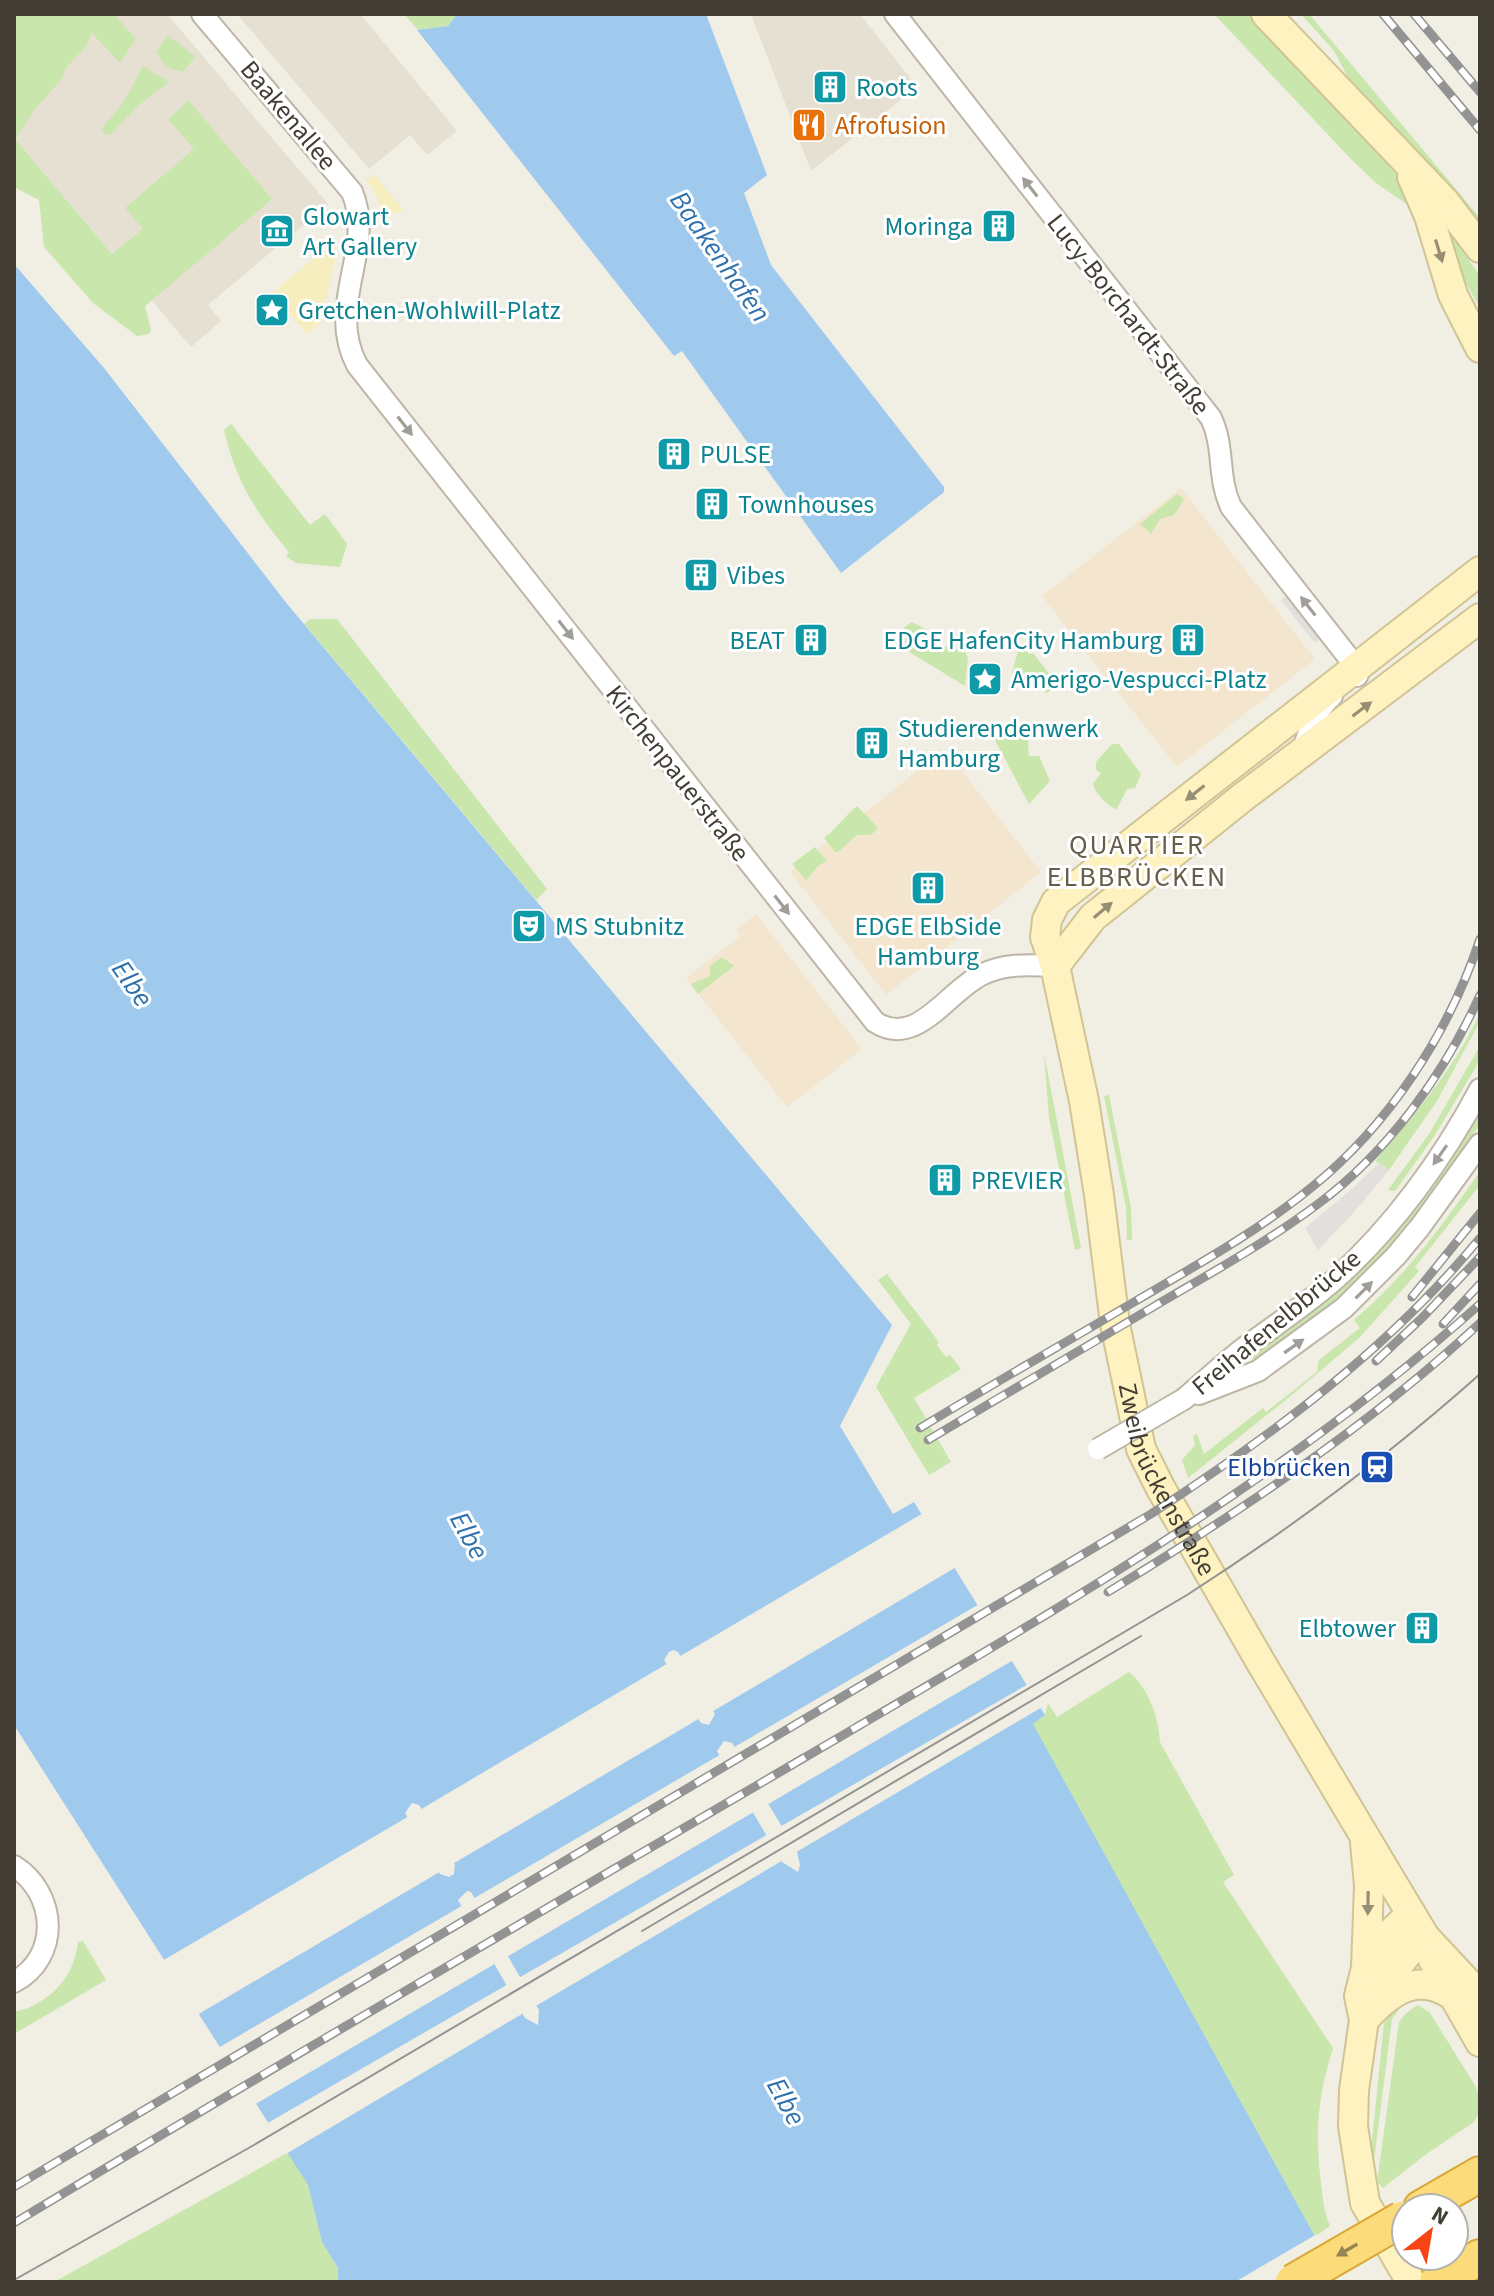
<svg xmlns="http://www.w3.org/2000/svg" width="1494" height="2296" font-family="'Source Sans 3',sans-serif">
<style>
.residential{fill:#e5e0d2}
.commercial{fill:#f4e6ce}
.green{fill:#c9e6ac}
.sand{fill:#f6eebe}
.parking{fill:#e2e0dc}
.water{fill:#9fcaee;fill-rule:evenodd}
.pier{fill:#f1eee3}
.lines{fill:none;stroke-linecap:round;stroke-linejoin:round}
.minor-casing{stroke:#bdb6a6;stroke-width:24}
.secondary-casing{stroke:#d1c494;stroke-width:32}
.trunk-casing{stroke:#daa734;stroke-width:38}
.minor{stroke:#fff;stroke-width:20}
.secondary{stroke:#fef2c1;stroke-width:28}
.trunk{stroke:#fcdb7a;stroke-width:34}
.tram{stroke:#939393;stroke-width:2}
.rail-casing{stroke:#939393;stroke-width:9}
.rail{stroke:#fff;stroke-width:6;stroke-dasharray:18;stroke-linecap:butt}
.minor-bridge-casing{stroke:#bdb6a6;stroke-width:24;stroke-linecap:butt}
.trunk-bridge-casing{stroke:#daa734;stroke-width:38;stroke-linecap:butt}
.minor-bridge{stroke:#fff;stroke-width:20}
.trunk-bridge{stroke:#fcdb7a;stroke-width:34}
.oneway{fill:#a19e9a}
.oneway2{fill:#978f73}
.oneway3{fill:#968554}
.labels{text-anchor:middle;stroke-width:6;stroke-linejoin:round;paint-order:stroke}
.culture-label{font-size:26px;fill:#0d838f;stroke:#fff;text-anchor:start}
.street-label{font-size:26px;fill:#433e34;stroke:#fff}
.food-label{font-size:26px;fill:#c56008;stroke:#fff;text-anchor:start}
.transit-label{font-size:26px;fill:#164399;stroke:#fff;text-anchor:end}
.water-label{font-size:28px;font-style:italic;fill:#2f71ad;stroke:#fff}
.neighbourhood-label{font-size:28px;letter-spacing:2px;fill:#665d4b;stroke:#fff}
</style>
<rect width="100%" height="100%" fill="#f1eee3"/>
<path class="residential" d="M14,14H167L328,204L208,305L221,321L191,347L14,138Z
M237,14H360L457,131L427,155L410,135L369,169Z
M751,14H860L917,87L811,171Z"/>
<path class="commercial" d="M1181,488L1315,659L1177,767L1042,596Z
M950,756L1041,872L886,995L790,872L931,760L937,766Z
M756,914L862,1049L787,1107L686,978L740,936L736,930Z"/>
<path class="green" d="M14,14H114L136,39L120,63L92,33L86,46L66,68L61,80L36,108L15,139L112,254L143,229L125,208L194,149L168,119L189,101L272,199L145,306L151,330L149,334L137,336L93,303L44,247L39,200L14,187Z
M404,14H457L448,26L418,30Z
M1214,14H1253L1395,165L1421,214L1376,183L1351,159Z
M1301,14H1309L1476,213L1480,218V233L1425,163L1350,81L1334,51Z
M168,35L195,57L183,72L166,67L156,52Z
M143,66L169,82L140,104L110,135L104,134L102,128L123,103Z
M1438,217L1480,276V308L1447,249Z
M231,424L310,525L325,514L347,544L340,567L296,563L286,556L289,552C255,511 236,482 224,430Z
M1177,494L1184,499L1174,515L1160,519L1151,534L1140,524Z
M310,619H337L547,889L536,900L306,626L304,624Z
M912,622L933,633L936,644L965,652L968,657L965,686L888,639Z
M1020,644L1029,654L1033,653L1058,685L1047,693L1012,673Z
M1022,729L1027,733L1029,756H1039L1050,781L1029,804L990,731Z
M1112,744H1119L1141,774L1135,788L1127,789L1117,809C1108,807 1095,793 1093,784L1101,773L1096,770V762Z
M857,806L878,828L871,835H857L838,852H835L824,838C837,828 845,816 857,806Z
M815,847L827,861L818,866L806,880L792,864Z
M722,957L734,966L698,994L691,984L710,976V966Z
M1480,1013L1479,1023L1437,1101L1389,1170L1375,1161C1415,1114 1454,1069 1480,1013Z
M1480,1046V1058L1476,1067L1433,1138L1395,1191L1388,1190L1429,1134Z
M1044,1053L1081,1248L1075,1250L1049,1117Z
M1109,1095L1131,1208L1132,1240H1127L1126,1207L1104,1096Z
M1480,1109V1124L1446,1176L1383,1256L1327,1309L1254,1360L1252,1357L1322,1304L1378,1250Z
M1480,1171V1185L1415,1267L1419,1271L1360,1337L1293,1394L1188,1478L1182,1460L1195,1445L1193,1436L1197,1434L1204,1454L1263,1408L1266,1412L1317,1372L1319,1360L1360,1328L1354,1320C1403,1279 1444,1224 1480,1171Z
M887,1274L939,1342L937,1345L946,1357L950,1355L961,1369L914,1398L951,1462L929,1475L876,1387L911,1324L878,1280Z
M1129,1672C1148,1687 1159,1718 1160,1742L1234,1875L1223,1882L1333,2048C1317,2100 1315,2130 1321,2184C1323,2198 1324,2213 1330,2226L1315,2237L1032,1723L1045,1715L1048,1703L1057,1717Z
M83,1941L106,1980L14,2034V2012C48,2005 75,1977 78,1942Z
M1402,2005L1392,2019L1374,2161L1370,2160L1384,2023L1388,2014Z
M1418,2005L1430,2013L1476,2087L1480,2098V2111L1474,2122L1425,2155L1383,2188L1377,2182L1399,2022L1406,2013Z
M289,2152L308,2185L322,2241L338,2268V2282H54Z"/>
<path class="sand" d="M374,174L404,211L382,215L377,197L367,181Z
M336,240L335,261L321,322L307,334L272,293Z"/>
<path class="parking" d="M1288,595L1321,637L1315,643L1281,600Z
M1379,1163L1389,1170L1355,1211L1318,1250L1305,1228L1352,1189Z"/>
<path class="water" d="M457,14H706L767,175L744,193L771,265L944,487V492L841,573L682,351L674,356L417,30L448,26Z
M14,264L104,368L288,605L892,1325L840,1426L893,1514L914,1502L1045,1715L1033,1724L1340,2282H338V2268L322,2242L308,2185L14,1725ZM673,1650L678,1652L715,1714L709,1725L701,1723L664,1660L669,1652ZM724,1741L732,1743L797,1852L800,1865L798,1872L782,1862L717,1751ZM412,1803L419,1805L455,1865L454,1874L449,1877L440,1874L405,1813ZM467,1891L471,1892L539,2010L538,2025L525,2018L458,1900Z"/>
<path class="pier" d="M925,1512L958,1566L710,1713L677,1658Z
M981,1603L1015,1659L765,1806L731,1749Z
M670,1662L702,1717L451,1865L418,1811Z
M1030,1683L1044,1706L793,1854L778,1828Z
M723,1753L757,1810L505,1958L471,1900Z
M411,1815L443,1870L197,2015L162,1961Z
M770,1833L785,1859L534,2007L517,1979Z
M465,1904L498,1962L254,2105L218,2048Z
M510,1983L527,2011L286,2154L266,2124Z
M1317,2234L1344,2282H1235Z"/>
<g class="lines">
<g class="minor-casing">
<path id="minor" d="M202,14L352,192C376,249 325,304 357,365L875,1022C916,1049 947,992 981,975C1005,963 1030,965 1055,966
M895,14L1211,418C1225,447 1217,478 1231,507L1356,667L1359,671L1357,676
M1302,751C1309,732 1316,709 1332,696
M1199,1394L1258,1371L1344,1308L1396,1256L1420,1227L1480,1144
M1184,1399C1204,1382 1223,1364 1244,1348C1274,1326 1304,1306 1332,1282C1392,1229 1443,1159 1480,1089
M14,1866C57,1893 61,1957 14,1982"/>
</g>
<g class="secondary-casing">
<g id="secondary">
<path d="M1266,14L1445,202L1480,248"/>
<path d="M1412,177L1429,216L1453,295L1480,348"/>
<path id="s1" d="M1480,571L1056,902L1047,920L1045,937L1055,966L1084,1101L1099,1195L1115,1324L1141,1449L1160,1487L1260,1661L1383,1867L1425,1937L1467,1982L1480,2000"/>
<path d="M1055,966L1093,917L1117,898L1243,797L1480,618"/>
<path d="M1365,1843L1369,1885L1366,1968L1359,1996L1364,2020L1354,2090L1353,2126L1365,2203L1411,2282"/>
<path d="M1433,1960L1480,2042"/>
<path d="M1366,1967L1383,1940L1411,1914"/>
<path d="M1380,2002C1390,1975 1403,1955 1425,1937"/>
<path d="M1364,2020C1389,1992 1417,1971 1452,1995"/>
</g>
</g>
<g class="trunk-casing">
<path id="trunk" d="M1421,2208L1480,2174
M1437,2282L1480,2257"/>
</g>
<use href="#minor" class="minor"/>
<use href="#secondary" class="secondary"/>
<use href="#trunk" class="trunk"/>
<path class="tram" d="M642,1931L1141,1636
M14,2280L254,2145L1187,1595C1290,1529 1388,1456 1480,1374"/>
<g class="rail-casing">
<path id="rail" d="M1383,14L1480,130
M1414,14L1480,92
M1412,1297L1480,1213
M1443,1324L1480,1284
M1376,1361L1422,1318L1480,1257
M920,1428C991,1385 1063,1344 1134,1302C1195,1266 1257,1232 1312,1187C1389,1125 1449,1033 1480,939
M928,1440C1003,1395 1078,1352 1153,1307C1209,1274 1266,1243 1318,1204C1388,1152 1445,1073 1480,995
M1108,1592C1238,1513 1368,1427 1480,1323
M14,2187L1151,1514C1271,1436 1388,1350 1480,1238
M14,2223C275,2066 539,1913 802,1759C1038,1621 1275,1487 1480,1304"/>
</g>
<use href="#rail" class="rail"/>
<g class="minor-bridge-casing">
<path id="minor-bridge" d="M1098,1449L1184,1399"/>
</g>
<g class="trunk-bridge-casing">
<path id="trunk-bridge" d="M1293,2282L1402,2219"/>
</g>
<use href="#minor-bridge" class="minor-bridge"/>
<use href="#trunk-bridge" class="trunk-bridge"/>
</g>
<defs><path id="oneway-solid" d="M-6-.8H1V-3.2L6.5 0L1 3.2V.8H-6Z" transform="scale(2)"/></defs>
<g class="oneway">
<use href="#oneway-solid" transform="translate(1030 187) rotate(-128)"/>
<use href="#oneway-solid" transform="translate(405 426) rotate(52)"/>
<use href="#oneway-solid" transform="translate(1308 606) rotate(-128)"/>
<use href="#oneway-solid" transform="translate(566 630) rotate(52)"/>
<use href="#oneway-solid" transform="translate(782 905) rotate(52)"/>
<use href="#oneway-solid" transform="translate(1440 1155) rotate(125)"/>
<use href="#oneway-solid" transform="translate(1364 1290) rotate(-45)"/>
<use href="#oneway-solid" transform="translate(1294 1346) rotate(-35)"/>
</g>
<g class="oneway2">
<use href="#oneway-solid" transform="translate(1439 251) rotate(73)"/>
<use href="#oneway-solid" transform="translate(1362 709) rotate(-37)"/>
<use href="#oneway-solid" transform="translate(1195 793) rotate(142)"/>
<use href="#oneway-solid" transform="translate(1103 910) rotate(-40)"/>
<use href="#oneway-solid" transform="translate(1368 1903) rotate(91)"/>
</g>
<use class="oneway3" href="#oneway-solid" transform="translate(1347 2250) rotate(150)"/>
<defs>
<g id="building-square" transform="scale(1.8)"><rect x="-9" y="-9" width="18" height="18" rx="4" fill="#0f9aa8" stroke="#fff"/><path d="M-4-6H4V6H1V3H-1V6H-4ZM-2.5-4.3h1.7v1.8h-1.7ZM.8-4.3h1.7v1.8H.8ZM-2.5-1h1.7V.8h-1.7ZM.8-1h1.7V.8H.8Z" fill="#fff"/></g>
<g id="restaurant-square" transform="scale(1.8)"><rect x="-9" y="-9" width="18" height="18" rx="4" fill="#e8710a" stroke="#fff"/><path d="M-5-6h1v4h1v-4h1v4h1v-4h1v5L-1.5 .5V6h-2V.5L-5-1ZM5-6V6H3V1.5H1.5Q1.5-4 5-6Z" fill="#fff"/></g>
<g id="museum-square" transform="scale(1.8)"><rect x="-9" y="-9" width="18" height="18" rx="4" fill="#0f9aa8" stroke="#fff"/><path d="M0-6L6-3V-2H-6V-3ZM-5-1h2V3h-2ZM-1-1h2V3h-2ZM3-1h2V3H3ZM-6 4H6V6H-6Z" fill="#fff"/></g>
<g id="sight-square" transform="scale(1.8)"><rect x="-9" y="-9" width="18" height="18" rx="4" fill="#0f9aa8" stroke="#fff"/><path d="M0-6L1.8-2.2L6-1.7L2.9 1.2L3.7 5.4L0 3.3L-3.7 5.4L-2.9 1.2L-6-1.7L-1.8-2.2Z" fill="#fff"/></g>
<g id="theatre-square" transform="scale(1.8)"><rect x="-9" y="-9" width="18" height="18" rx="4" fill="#0f9aa8" stroke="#fff"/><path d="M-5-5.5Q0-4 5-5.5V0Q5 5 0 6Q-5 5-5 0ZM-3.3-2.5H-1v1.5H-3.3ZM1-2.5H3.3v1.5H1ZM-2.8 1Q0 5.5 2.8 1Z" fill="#fff"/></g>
<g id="station-square" transform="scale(1.8)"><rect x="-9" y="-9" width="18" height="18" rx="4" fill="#1a4fb4" stroke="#fff"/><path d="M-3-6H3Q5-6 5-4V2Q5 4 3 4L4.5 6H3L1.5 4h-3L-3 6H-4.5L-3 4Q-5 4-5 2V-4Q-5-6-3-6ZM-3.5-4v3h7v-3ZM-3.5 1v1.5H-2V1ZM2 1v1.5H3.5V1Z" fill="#fff"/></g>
</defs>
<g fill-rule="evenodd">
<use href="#building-square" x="830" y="87"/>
<use href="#restaurant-square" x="809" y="125"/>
<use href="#building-square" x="999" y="226"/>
<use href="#museum-square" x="277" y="231"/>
<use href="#sight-square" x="272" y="310"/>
<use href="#building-square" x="674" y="454"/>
<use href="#building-square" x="712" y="504"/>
<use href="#building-square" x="701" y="575"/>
<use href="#building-square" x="811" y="640"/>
<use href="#building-square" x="1188" y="640"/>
<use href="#sight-square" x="985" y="679"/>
<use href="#building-square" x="872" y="743"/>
<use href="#building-square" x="928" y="888"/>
<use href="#theatre-square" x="529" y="926"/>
<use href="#building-square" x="945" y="1180"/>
<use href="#station-square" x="1377" y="1467"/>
<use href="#building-square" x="1422" y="1628"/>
</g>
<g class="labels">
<g class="culture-label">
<text x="856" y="96">Roots</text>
<text x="303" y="225">Glowart<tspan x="303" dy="30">Art Gallery</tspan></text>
<text x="973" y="235" text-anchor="end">Moringa</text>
<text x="298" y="319">Gretchen-Wohlwill-Platz</text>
<text x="700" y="463">PULSE</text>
<text x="738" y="513">Townhouses</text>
<text x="727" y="584">Vibes</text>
<text x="785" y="649" text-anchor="end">BEAT</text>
<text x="1162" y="649" text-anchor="end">EDGE HafenCity Hamburg</text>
<text x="1011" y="688">Amerigo-Vespucci-Platz</text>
<text x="898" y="737">Studierendenwerk<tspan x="898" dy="30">Hamburg</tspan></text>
<text x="555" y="935">MS Stubnitz</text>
<text x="928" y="935" text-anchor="middle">EDGE ElbSide<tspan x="928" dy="30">Hamburg</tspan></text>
<text x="971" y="1189">PREVIER</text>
<text x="1396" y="1637" text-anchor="end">Elbtower</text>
</g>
<g class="street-label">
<text transform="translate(289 115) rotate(50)" y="9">Baakenallee</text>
<text transform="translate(1129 314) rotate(52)" y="9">Lucy-Borchardt-Straße</text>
<text transform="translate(678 773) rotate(52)" y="9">Kirchenpauerstraße</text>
<text transform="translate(1276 1322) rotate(-40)" y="9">Freihafenelbbrücke</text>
<text dy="9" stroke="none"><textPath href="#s1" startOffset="1134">Zweibrückenstraße</textPath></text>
</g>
<g class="food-label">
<text x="835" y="134">Afrofusion</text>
</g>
<g class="transit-label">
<text x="1351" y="1476">Elbbrücken</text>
</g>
<g class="water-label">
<text transform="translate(721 256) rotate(55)" y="10">Baakenhafen</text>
<text transform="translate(133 983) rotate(55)" y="10">Elbe</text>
<text transform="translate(470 1535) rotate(61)" y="10">Elbe</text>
<text transform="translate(787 2101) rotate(61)" y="10">Elbe</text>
</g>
<g class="neighbourhood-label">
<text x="1137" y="854">QUARTIER<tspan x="1137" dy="32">ELBBRÜCKEN</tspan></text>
</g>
</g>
<rect width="1494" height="2296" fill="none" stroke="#433e34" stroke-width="32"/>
<g transform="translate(1430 2232) rotate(31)"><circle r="38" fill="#ffffff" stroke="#b4b2ae" stroke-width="2"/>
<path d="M0-6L14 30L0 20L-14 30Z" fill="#f74415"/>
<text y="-12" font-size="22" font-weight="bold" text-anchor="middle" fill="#433e34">N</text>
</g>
</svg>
